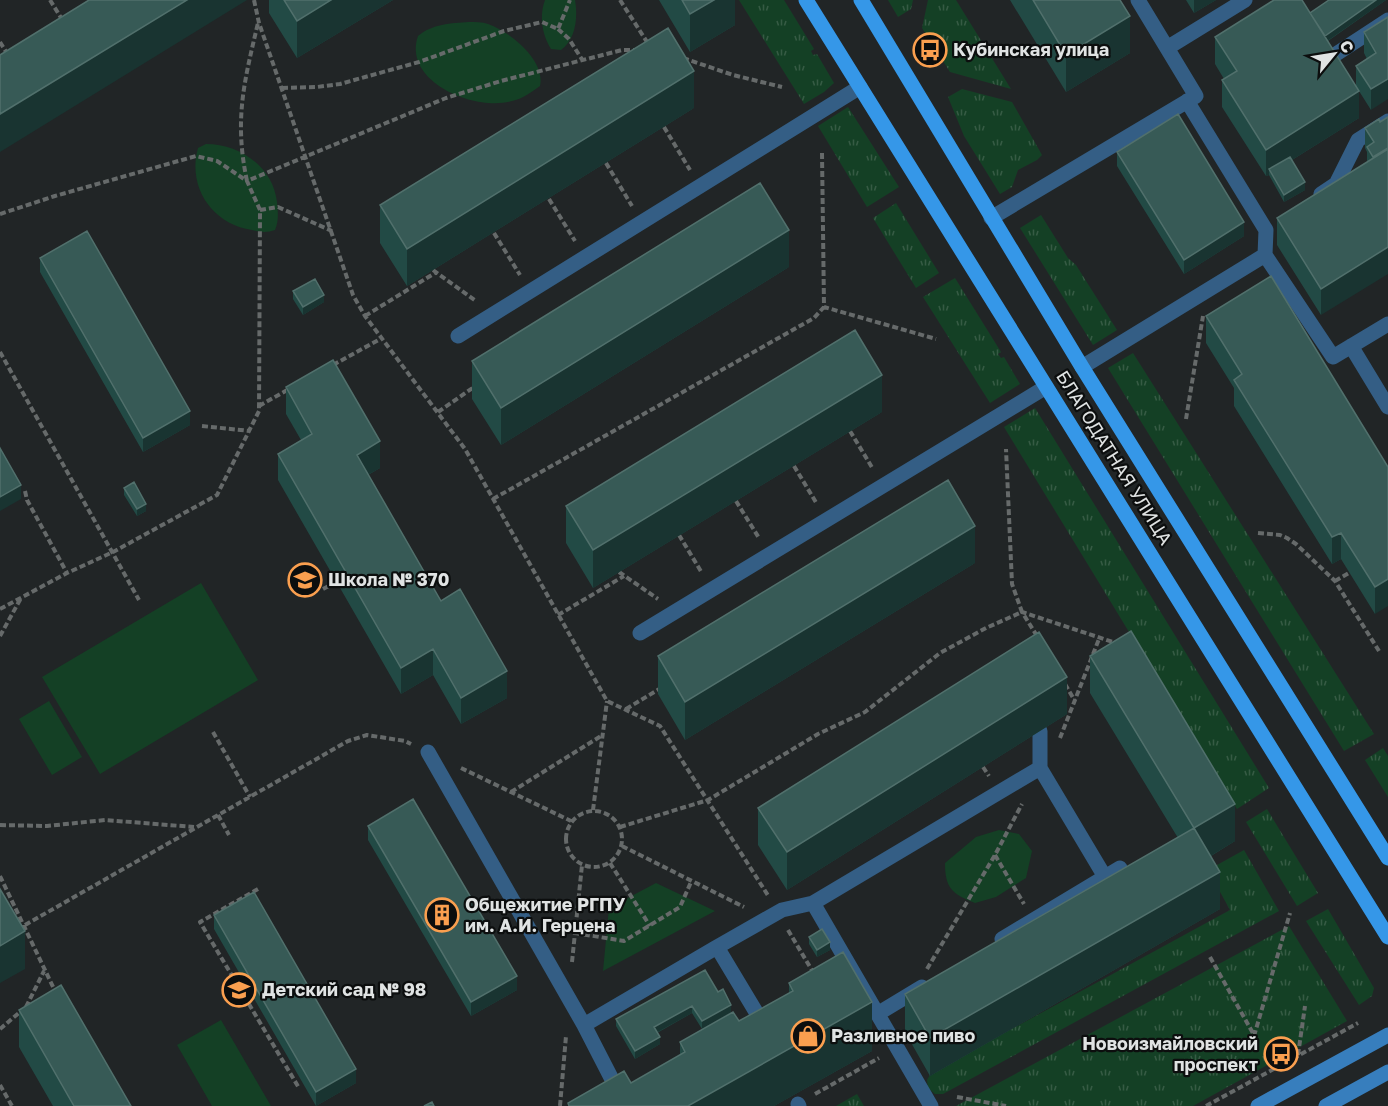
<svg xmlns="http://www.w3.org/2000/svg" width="1388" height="1106" font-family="'Golos Text',sans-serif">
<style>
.grass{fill:url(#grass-tufts)}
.park{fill:#144025}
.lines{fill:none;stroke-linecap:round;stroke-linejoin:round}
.path{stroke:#666a6a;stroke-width:4;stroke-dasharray:6 3;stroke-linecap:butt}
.lane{stroke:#345e85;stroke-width:15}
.secondary{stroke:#377ebd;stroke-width:15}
.primary{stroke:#3597e8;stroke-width:15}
.wall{fill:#224a45}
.shaded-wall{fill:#193431}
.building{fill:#375a56;stroke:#51706c;stroke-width:1.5}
.labels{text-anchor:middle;stroke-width:4.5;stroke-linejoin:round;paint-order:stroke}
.poi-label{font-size:18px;font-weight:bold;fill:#e0e3e3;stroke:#0c0e0e;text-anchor:start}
.street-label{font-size:18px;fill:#e0e3e3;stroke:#0c0e0e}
</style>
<defs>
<pattern id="grass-tufts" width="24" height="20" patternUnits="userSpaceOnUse" patternTransform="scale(1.5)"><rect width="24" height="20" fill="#144025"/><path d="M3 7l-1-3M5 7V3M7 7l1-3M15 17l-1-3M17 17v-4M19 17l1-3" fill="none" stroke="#365b44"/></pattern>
</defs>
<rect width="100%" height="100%" fill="#212526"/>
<path class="grass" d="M739,0H784L814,49L811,51L813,55L817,54L834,83L824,92L804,104Z
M888,0H913L911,9L898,17Z
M928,0H956L1011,89L950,72L922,28Z
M962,89L1012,102L1042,155L1037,160L1018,170L1012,187L1000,194L964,136L948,97Z
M848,107L899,187L867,207L818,126Z
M896,203L939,273L916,288L873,218Z
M1041,215L1068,258L1076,265L1117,330L1093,345L1020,228Z
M955,278L1001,352L998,354L1001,358L1004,357L1020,384L990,403L923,297Z
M1133,353L1374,734L1344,751L1108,368Z
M1035,408L1269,788L1237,809L1004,427Z
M1383,748L1388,756V797L1365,760Z
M1267,809L1318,893L1297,906L1246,822Z
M1244,850L1279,911L943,1094H935L928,1088L927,1080L931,1073L1230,910L1208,870Z
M1328,909L1374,988L1372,996L1359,1005L1306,921Z
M1289,926L1347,1021L1193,1106H956Z
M857,1094L864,1106H836Z"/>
<path class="park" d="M545,0H575C578,17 576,39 561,50L551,49C542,35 539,16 545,0Z
M469,22C475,22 482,22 488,24C509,31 546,60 540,86C532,92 522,99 512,101C476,112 402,82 418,36C432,24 451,23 469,22Z
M206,144C240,144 273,167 277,202C278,212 279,221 275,230C267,233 259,232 252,230C212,224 187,187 198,148Z
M201,583L258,680L100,774L42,677Z
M49,701L82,757L52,775L19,719Z
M999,830L1019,834L1032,851L1026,878L996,897L975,903C952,894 945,888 945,863L976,837Z
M656,883L715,911L603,971L609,908Z
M221,1020L271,1106H212L177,1045Z"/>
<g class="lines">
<path class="path" d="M50,0L63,21
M254,0L259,23L353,295L365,316L465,449L607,701L660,726L769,897
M620,0L649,45
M558,29L569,39L583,61
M0,42L8,55
M683,58L733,75L782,87
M282,88L317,87L340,84L419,62L504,31L542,22L558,29L570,0
M664,127L690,170
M822,153L824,307L936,339
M606,163L632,206
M247,181C234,120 244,82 258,23
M549,199L575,241
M260,210L278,207L332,231
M0,214L55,196L196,156L217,161L247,181
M494,233L520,275
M433,270L476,301
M365,316L435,273
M0,352L139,600
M333,365L382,338
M259,406L289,389
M438,412L474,387
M1186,419L1203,316
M202,426L250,431
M850,431L873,469
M794,466L817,504
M25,491L27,500L67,573
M493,499L814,318L824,307
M736,501L759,538
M1258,533L1280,535L1287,538L1296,544L1335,581L1379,651
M679,535L702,573
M619,572L658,599
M1335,581L1349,573
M323,589L336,582
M0,609L67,573L113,552L217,495L259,411L260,210L247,181L446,98L501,81L622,50H635
M558,615L624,576
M0,636L21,598
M1037,636L1022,612L1116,643
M1065,684L1075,701
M626,709L661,688
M213,732L250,797
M1060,738L1099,639
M983,767L989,776
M461,768L571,821
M511,792L601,736
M593,810L607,701
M566 839a28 28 0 1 1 56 0a28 28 0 1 1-56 0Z
M218,815L229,835
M0,825L47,826L105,820L194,827
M620,827L708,800L818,734L865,712L940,653L986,628L1022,612L1012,584L1006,449
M622,846L744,907
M995,855L1024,904
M610,863L650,926
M0,876L55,991
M258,889L200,922L299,1088
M25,925L348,741L367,735L405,741L411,744
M788,930L813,972
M575,933L624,941L680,907L691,882
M1210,957L1254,1035
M572,962L582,865
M927,969L995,855L1022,804
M26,1007L44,971
M0,1029L20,1012
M1254,1036L1290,913
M1298,1055L1305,1006
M0,1085L12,1106
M815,1094L879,1058
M957,1097L1006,1106
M560,1106L566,1036
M1206,1106L1358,1023"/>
<path class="lane" d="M1138,0L1167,48
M1333,56L1388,20
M1187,101L1266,230L1265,255L1333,357L1388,324
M1321,194L1336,184L1358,140L1388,121
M991,218L1196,96L1167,48L1245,0
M458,336L860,87
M1351,346L1388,407
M1082,367L1265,255
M640,633L1046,387
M1040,731V768L1105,877
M428,752L584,1025L620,1095
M1002,939L1120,868
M717,947L782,910L813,903
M879,1013L922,987
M584,1025L717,947L762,1022
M798,1104L799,1106
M931,1106L813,903L1040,768"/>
<path class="secondary" d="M1258,1106L1388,1035
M1326,1106L1388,1072"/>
<path class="primary" d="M806,0L1388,937
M861,0L1082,367L1388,858"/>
</g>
<path class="wall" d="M269,0H393L297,58L269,13Z
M659,0H735V25L690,52Z
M1010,0H1120L1130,53L1066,92Z
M1186,0H1216L1194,13Z
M1329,0H1386L1328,41L1356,86V66L1367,59L1364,53V32L1388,17L1371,110L1359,91V118L1292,160L1305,190L1284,202L1269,175L1266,176L1222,107V80L1224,79L1215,64V37L1310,13Z
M694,108L407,286L380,243V205Z
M1388,117L1321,315L1277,245V218L1367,162V152L1365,148V128L1380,122Z
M1117,152L1244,236L1184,274L1117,166Z
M40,258L190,425L143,452L40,272Z
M789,267L501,445L472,399V361Z
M293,291L324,302L303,315L293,299Z
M1206,316L1388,467L1375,614L1341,559L1332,564L1234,406V388L1206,343Z
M286,387L380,468L368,475L441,601L507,698L461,724L433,675L401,694L278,480V454L301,440L286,414Z
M882,412L593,588L566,543V506Z
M124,488L146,511L137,516L124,495Z
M975,563L685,740L658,694V656Z
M1090,656L1235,841L1211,856L1220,909L930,1076L905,1032V994L1178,838L1090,693Z
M1067,714L787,890L758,845V808Z
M368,826L517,990L471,1016L368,840Z
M214,915L356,1083L316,1106L214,929Z
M809,937L830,950L817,957L809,944Z
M789,983L872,1051L774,1106H568V1103L631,1083L680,1055V1042L739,1021L789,993Z
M718,992L731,1012L702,1029L692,1013L657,1033L660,1044L635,1059L616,1026V1019Z
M19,1010L131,1106H53L19,1047Z"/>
<path class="shaded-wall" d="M187,0H247L0,152V114Z
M331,0H393L297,58V21Z
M714,0H735V25L690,52V14Z
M1194,0H1216L1194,13Z
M1376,0H1386L1320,46V39Z
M1130,16V53L1066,92V55Z
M694,71V108L407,286V249Z
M1388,79V99L1371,110V89Z
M1359,91V118L1271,173L1269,169V175L1266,176V150Z
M1305,182V190L1284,202V195Z
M1244,222V236L1184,274V260Z
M789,230V267L501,445V408Z
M1388,247V274L1321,315V289Z
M324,295V302L303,315V307Z
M882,375V412L593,588V550Z
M190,411V425L143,452V438Z
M380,441V468L357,481V455Z
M21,485V499L0,511V497Z
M146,504V511L137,516V509Z
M975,526V563L685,740V702Z
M1341,533V559L1332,564V537Z
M1388,579V606L1375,614V587Z
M433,649V675L401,694V668Z
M507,671V698L461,724V698Z
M1067,677V714L787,890V852Z
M1235,804V841L1194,866V828Z
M1220,872V909L930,1076V1038Z
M25,931V969L0,983V946Z
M830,942V950L817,957V950Z
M517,976V990L471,1016V1002Z
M872,1002V1051L774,1106H688Z
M731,1005V1012L702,1029V1021Z
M692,1006V1013L654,1034V1027Z
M660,1037V1044L635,1059V1051Z
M356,1069V1083L316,1106V1092Z"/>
<path class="building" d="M89,0H187L0,114V55Z
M284,0H331L297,21Z
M682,0H714L690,14Z
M1033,0H1120L1130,16L1066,55Z
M1274,0H1302L1359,91L1266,150L1222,80L1237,71L1215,37Z
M1329,0H1376L1325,36L1310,13Z
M1388,17V79L1371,89L1356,66L1376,53L1364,32Z
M668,28L694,71L407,249L380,205Z
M1178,114L1244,222L1184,260L1117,152Z
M1388,117V148L1373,157L1367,147L1374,142L1365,128L1379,119L1380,122Z
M1388,149V247L1321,289L1277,218Z
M1290,157L1305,182L1284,195L1269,169Z
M760,183L789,230L501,408L472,361Z
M87,231L190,411L143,438L40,258Z
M1271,276L1388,467V579L1375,587L1341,533L1332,537L1234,380L1242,374L1206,316Z
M315,279L324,295L303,307L293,291Z
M855,330L882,375L593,550L566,506Z
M333,360L380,441L357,455L441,601L460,589L507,671L461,698L433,649L401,668L278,454L312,434L286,387Z
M0,448L21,485L0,497Z
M948,480L975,526L685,702L658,656Z
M134,482L146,504L137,509L124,488Z
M1131,631L1235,804L1194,828L1090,656Z
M1039,632L1067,677L787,852L758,808Z
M413,799L517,976L471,1002L368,826Z
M1194,828L1220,872L930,1038L905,994Z
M0,889L25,931L0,946Z
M254,892L356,1069L316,1092L214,915Z
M822,929L830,942L817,950L809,937Z
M843,952L872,1002L688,1106H569L568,1103L624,1071L631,1083L685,1052L680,1042L733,1012L739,1021L793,991L789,983Z
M705,970L718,992L723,989L731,1005L702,1021L692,1006L654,1027L660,1037L635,1051L616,1019Z
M61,985L131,1106H74L19,1010Z
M432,1102L434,1106H424Z"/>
<defs>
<g id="bus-ring" transform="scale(1.725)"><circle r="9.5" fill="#0c0e0e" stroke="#fa9f4f" stroke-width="1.5"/><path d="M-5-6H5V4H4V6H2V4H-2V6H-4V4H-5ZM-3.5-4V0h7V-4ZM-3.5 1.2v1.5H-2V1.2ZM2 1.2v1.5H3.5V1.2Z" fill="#fa9f4f"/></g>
<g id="school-ring" transform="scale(1.725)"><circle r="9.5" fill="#0c0e0e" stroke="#fa9f4f" stroke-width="1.5"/><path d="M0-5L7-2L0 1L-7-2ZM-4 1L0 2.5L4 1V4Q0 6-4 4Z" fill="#fa9f4f"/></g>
<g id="building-ring" transform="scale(1.725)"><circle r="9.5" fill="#0c0e0e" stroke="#fa9f4f" stroke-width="1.5"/><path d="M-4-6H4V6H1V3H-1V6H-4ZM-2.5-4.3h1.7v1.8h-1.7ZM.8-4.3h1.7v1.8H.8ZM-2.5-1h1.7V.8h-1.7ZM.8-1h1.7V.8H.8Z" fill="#fa9f4f"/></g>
<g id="shop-ring" transform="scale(1.725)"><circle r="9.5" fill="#0c0e0e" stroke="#fa9f4f" stroke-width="1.5"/><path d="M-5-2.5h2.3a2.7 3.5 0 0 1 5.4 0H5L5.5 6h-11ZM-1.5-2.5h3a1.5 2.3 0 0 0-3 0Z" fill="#fa9f4f"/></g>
</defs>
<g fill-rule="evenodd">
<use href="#bus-ring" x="930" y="50"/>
<use href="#school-ring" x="305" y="580"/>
<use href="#building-ring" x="442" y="915"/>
<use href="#school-ring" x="239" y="990"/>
<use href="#shop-ring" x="808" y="1036"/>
<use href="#bus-ring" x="1281" y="1054"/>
</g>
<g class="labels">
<g class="poi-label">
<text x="953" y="56">Кубинская улица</text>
<text x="328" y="586">Школа № 370</text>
<text x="465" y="911">Общежитие РГПУ<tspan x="465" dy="21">им. А.И. Герцена</tspan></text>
<text x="262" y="996">Детский сад № 98</text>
<text x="831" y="1042">Разливное пиво</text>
<text x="1258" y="1050" text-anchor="end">Новоизмайловский<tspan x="1258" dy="21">проспект</tspan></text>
</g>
<g class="street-label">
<text transform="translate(1114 458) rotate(58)" y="6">БЛАГОДАТНАЯ УЛИЦА</text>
</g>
</g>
<g transform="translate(1334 54) rotate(60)" stroke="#0c0e0e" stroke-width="4.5" paint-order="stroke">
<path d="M0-4.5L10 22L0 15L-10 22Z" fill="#e0e3e3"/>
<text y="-9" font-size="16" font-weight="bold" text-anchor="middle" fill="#e0e3e3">С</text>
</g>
</svg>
